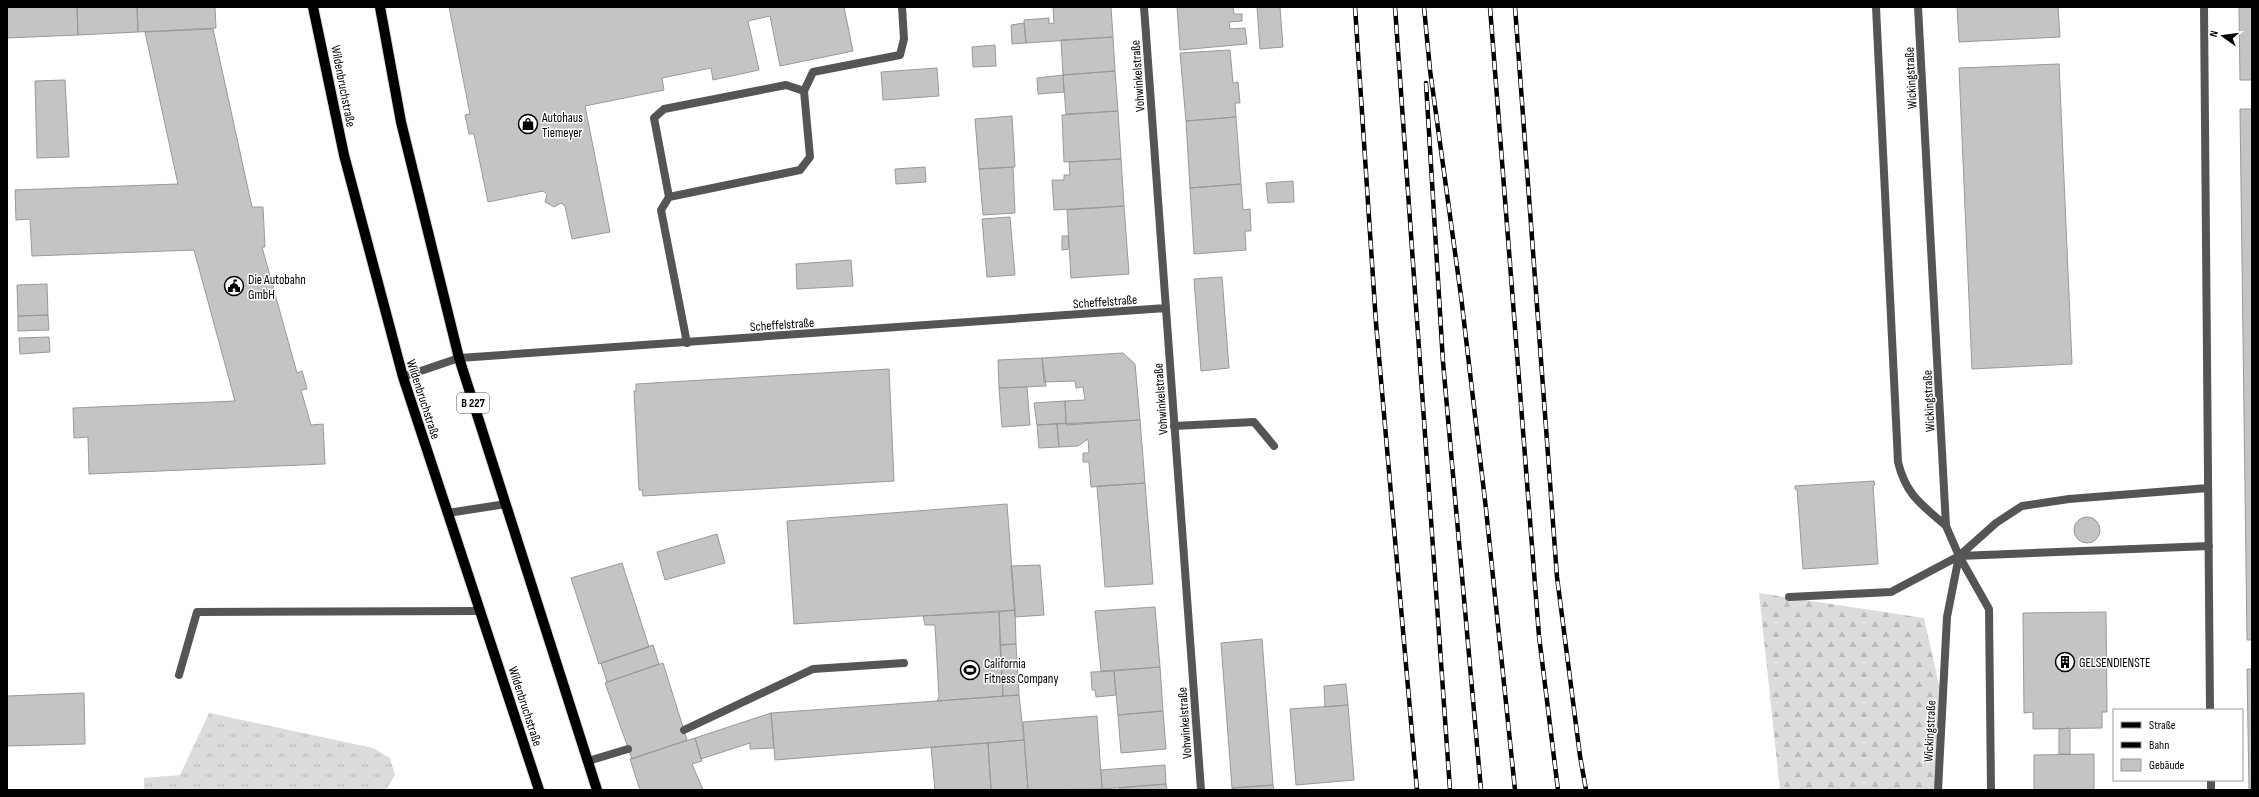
<svg xmlns="http://www.w3.org/2000/svg" width="2259" height="797" font-family="'Sofia Sans Condensed',sans-serif">
<style>
.grass{fill:url(#grass-tufts)}
.forest{fill:url(#forest-firs)}
.building{fill:#c4c4c4;stroke:#999}
.lines{fill:none;stroke-linecap:round;stroke-linejoin:round}
.primary-casing{stroke:#dbdbdb;stroke-width:12}
.service{stroke:#555;stroke-width:8}
.minor{stroke:#555;stroke-width:8}
.primary{stroke:#000;stroke-width:10}
.rail-casing{stroke:#000;stroke-width:4.5}
.rail{stroke:#fff;stroke-width:3;stroke-dasharray:9;stroke-linecap:butt}
.labels{text-anchor:middle;stroke-width:3;stroke-linejoin:round;paint-order:stroke}
.shield{fill:#fff;stroke:#4c4c4c;stroke-width:1}
.shield-label{font-size:12px;font-weight:bold;fill:#000}
.street-label{font-size:13px;fill:#000;stroke:#fff}
.poi-label{font-size:13px;fill:#000;stroke:#fff;text-anchor:start}
</style>
<defs>
<pattern id="grass-tufts" width="24" height="20" patternUnits="userSpaceOnUse"><rect width="24" height="20" fill="#dcdcdc"/><path d="M3 7l-1-3M5 7V3M7 7l1-3M15 17l-1-3M17 17v-4M19 17l1-3" fill="none" stroke="#bbb"/></pattern>
<pattern id="forest-firs" width="22" height="20" patternUnits="userSpaceOnUse"><rect width="22" height="20" fill="#dcdcdc"/><path d="M5 1l3.5 6h-7zM16 11l3.5 6h-7z" fill="#bbb"/></pattern>
</defs>
<rect width="100%" height="100%" fill="#fff"/>
<path class="grass" d="M209,713L373,748L390,758L395,775L386,790H144V778L180,775Z"/>
<path class="forest" d="M1759,593L1924,618L1941,694L1935,790H1780Z"/>
<path class="building" d="M7,7H77L78,35L7,38Z
M77,7H137L138,32L78,35Z
M137,7H215L216,28L138,32Z
M449,7H844L853,51L780,66L770,16L748,21L759,70L713,80L711,68L662,78L664,90L585,106L610,232L572,239L565,206L561,203L554,207L545,202L547,194L543,191L488,202L474,134H469L465,115L470,114Z
M1053,7H1111L1113,37L1026,43L1024,20L1049,18V24L1054,23Z
M1177,7H1233L1234,14H1242V21L1229,22L1230,29L1245,28L1247,44L1180,50Z
M1257,7H1280L1283,47L1260,49Z
M1957,7H2058L2060,37L1959,42Z
M2239,7H2252V80H2240Z
M1024,23L1026,43L1012,44L1011,25Z
M213,29L252,207H263L265,247H262L297,373L302,371L305,381L307,389L301,390L311,425L323,424L325,464L89,474L88,437L74,438L73,408L235,401L194,250L32,256L30,219L16,220L15,190L178,184L145,32Z
M1113,37L1115,71L1063,75L1061,40Z
M995,45L996,66L973,67L972,47Z
M1230,50L1233,83L1238,82L1240,103H1235L1236,117L1186,121L1180,53Z
M2059,64L2072,364L1972,369L1959,68Z
M937,68L939,96L883,100L881,72Z
M1115,71L1118,111L1066,114L1063,75Z
M1063,75L1064,92L1038,94L1037,78Z
M65,80L69,157L37,158L35,81Z
M2240,109H2252V640H2247Z
M1118,111L1121,159L1064,162L1062,115Z
M1012,116L1015,167L979,169L975,119Z
M1236,117L1241,184L1190,188L1186,121Z
M1121,159L1124,206L1054,210L1052,180H1064V175H1070L1069,162Z
M925,167L926,182L896,184L895,169Z
M1013,167L1015,213L983,215L979,169Z
M1293,181L1294,202L1268,203L1266,183Z
M1241,184L1243,210L1250,209L1251,231H1245L1246,250L1194,254L1190,188Z
M1124,206L1129,274L1071,278L1067,210Z
M1010,217L1015,275L987,277L982,219Z
M1062,236H1068L1069,249L1062,250Z
M851,260L853,286L797,289L796,264Z
M1222,277L1229,368L1201,371L1194,279Z
M47,284L48,315L18,316L17,285Z
M48,315L49,330L18,331V316Z
M49,337L50,352L20,354L19,338Z
M1123,353L1135,364L1140,420L1066,425L1065,401L1085,400L1083,387L1076,388L1075,381L1044,382L1042,358Z
M1042,358L1046,386L999,388L998,360Z
M889,369L894,481L643,496L642,490H639L634,391H636V384Z
M1027,387L1030,425L1002,427L999,388Z
M1065,401L1066,423L1037,425L1034,403Z
M1140,420L1145,483L1091,487L1089,462H1083V453H1089L1088,439L1078,446L1059,447L1057,424Z
M1057,424L1059,447L1039,448L1037,425Z
M1874,481L1875,485H1873L1878,564L1803,569L1797,489H1795V486Z
M1145,483L1153,584L1105,587L1097,486Z
M1007,504L1015,610L794,624L787,521Z
M2074 530a13 13 0 1 1 26 0a13 13 0 1 1-26 0Z
M717,534L725,563L665,580L657,552Z
M622,563L649,647L599,664L571,578Z
M1040,565L1044,615L1015,617L1011,566Z
M1155,607L1160,667L1101,671L1095,611Z
M1015,610L1016,644L1000,645L999,612Z
M999,612L1003,696L937,701L939,697L935,625H925L923,616Z
M2106,612L2107,712H2102V728L2033,729V712L2024,713L2023,613Z
M1262,639L1273,785L1232,788L1221,643Z
M1016,644L1019,695L1003,696L1000,645Z
M653,645L659,664L607,682L601,663Z
M663,663L687,740L632,759L605,683Z
M1160,667L1163,711L1118,715L1114,671Z
M2247,669H2252V790H2249Z
M1114,671L1116,695L1096,697L1095,690H1092L1091,672Z
M1346,684L1348,705L1325,707L1324,686Z
M84,693L85,744L7,746V696Z
M1019,695L1024,740L775,760L771,713Z
M1348,705L1354,780L1296,785L1290,709Z
M1163,711L1166,749L1121,753L1118,715Z
M771,713L774,748L750,749V743L701,759L695,738Z
M1097,716L1102,789L1028,790L1023,722Z
M2070,728V754H2059V729Z
M695,738L702,761L692,764L703,790H640L630,759Z
M1024,740L1028,790H991L988,743Z
M988,743L991,790H935L931,747Z
M2094,754V790H2034V755Z
M1165,765L1166,784L1102,789L1101,770Z
M1166,784L1167,790H1119V788Z
M1273,785L1274,790H1232V788Z"/>
<g class="lines">
<g class="primary-casing">
<path id="primary" d="M313,7L344,155L403,377L539,790
M380,7L401,122L459,358L597,790"/>
</g>
<path class="service" d="M1876,7L1898,462C1906,495 1921,504 1946,526
M1918,7L1946,526L1959,556L1989,609L1991,790
M2204,7L2210,710
M669,197L654,118L664,109L786,85L804,91
M687,343L661,210L669,197L800,170L810,157L804,91L813,72L900,55L904,39L902,7
M1174,426L1254,422L1274,446
M448,513L506,504
M1959,556L2209,546
M1789,597L1891,592L1959,556L1996,523L2022,506L2069,499L2208,488
M179,675L197,612L480,611
M684,730L813,669L904,663
M588,761L628,749
M2211,780V790
M1938,790L1947,617L1959,556"/>
<path class="minor" d="M1144,7L1201,790
M403,377L459,358L1166,308"/>
<use href="#primary" class="primary"/>
<g class="rail-casing">
<path id="rail" d="M1355,7L1376,323L1417,790
M1395,7L1450,790
M1424,7L1430,70L1461,296L1486,509L1515,790
M1490,7L1539,636L1558,790
M1515,7L1557,577L1580,756L1586,790
M1426,83L1443,362L1481,790"/>
</g>
<use href="#rail" class="rail"/>
</g>
<defs>
<g id="shop-ring" transform="scale(1)"><circle r="9.5" fill="#fff" stroke="#000" stroke-width="1.5"/><path d="M-5-2.5h2.3a2.7 3.5 0 0 1 5.4 0H5L5.5 6h-11ZM-1.5-2.5h3a1.5 2.3 0 0 0-3 0Z" fill="#000"/></g>
<g id="civic-ring" transform="scale(1)"><circle r="9.5" fill="#fff" stroke="#000" stroke-width="1.5"/><path d="M-.6-6.5H3V-4.5H.6V-3L4-1V1h2V6H-6V1h2V-1L-.6-3ZM-1.2 2.5V6h2.4V2.5Z" fill="#000"/></g>
<g id="building-ring" transform="scale(1)"><circle r="9.5" fill="#fff" stroke="#000" stroke-width="1.5"/><path d="M-4-6H4V6H1V3H-1V6H-4ZM-2.5-4.3h1.7v1.8h-1.7ZM.8-4.3h1.7v1.8H.8ZM-2.5-1h1.7V.8h-1.7ZM.8-1h1.7V.8H.8Z" fill="#000"/></g>
<g id="stadium-ring" transform="scale(1)"><circle r="9.5" fill="#fff" stroke="#000" stroke-width="1.5"/><path d="M0-5a6.5 5 0 1 0 0 10a6.5 5 0 1 0 0-10ZM-3.5-1.8h7v3.6h-7Z" fill="#000"/></g>
</defs>
<g fill-rule="evenodd">
<use href="#shop-ring" x="528" y="124"/>
<use href="#civic-ring" x="234" y="286"/>
<use href="#building-ring" x="2065" y="662"/>
<use href="#stadium-ring" x="970" y="670"/>
</g>
<g class="labels">
<rect class="shield" x="457" y="393" width="32" height="20" rx="3"/>
<g class="shield-label">
<text x="473" y="407">B 227</text>
</g>
<g class="street-label">
<text transform="translate(1137 76) rotate(-94)" y="5">Vohwinkelstraße</text>
<text transform="translate(1910 78) rotate(-93)" y="5">Wickingstraße</text>
<text transform="translate(344 86) rotate(79)" y="5">Wildenbruchstraße</text>
<text transform="translate(1105 301) rotate(-4)" y="5">Scheffelstraße</text>
<text transform="translate(782 324) rotate(-4)" y="5">Scheffelstraße</text>
<text transform="translate(424 399) rotate(72)" y="5">Wildenbruchstraße</text>
<text transform="translate(1160 399) rotate(-94)" y="5">Vohwinkelstraße</text>
<text transform="translate(1928 401) rotate(-93)" y="5">Wickingstraße</text>
<text transform="translate(526 706) rotate(72)" y="5">Wildenbruchstraße</text>
<text transform="translate(1184 723) rotate(-94)" y="5">Vohwinkelstraße</text>
<text transform="translate(1929 731) rotate(-87)" y="5">Wickingstraße</text>
</g>
<g class="poi-label">
<text x="542" y="122">Autohaus<tspan x="542" dy="15">Tiemeyer</tspan></text>
<text x="248" y="284">Die Autobahn<tspan x="248" dy="15">GmbH</tspan></text>
<text x="2079" y="667">GELSENDIENSTE</text>
<text x="984" y="668">California<tspan x="984" dy="15">Fitness Company</tspan></text>
</g>
</g>
<rect width="2259" height="797" fill="none" stroke="#000000" stroke-width="16"/>
<rect x="2113" y="709" width="130" height="72" fill="#ffffff" stroke="#999999"/>
<rect x="2121" y="722" width="20" height="6" fill="#000000" stroke="#999999"/>
<text x="2149" y="729" font-size="12" fill="#000000">Straße</text>
<rect x="2121" y="742" width="20" height="6" fill="#000000" stroke="#999999"/>
<text x="2149" y="749" font-size="12" fill="#000000">Bahn</text>
<rect x="2121" y="759" width="20" height="12" fill="#c4c4c4" stroke="#999999"/>
<text x="2149" y="769" font-size="12" fill="#000000">Gebäude</text>
<g transform="translate(2223 36) rotate(284)" stroke="#ffffff" stroke-width="3" paint-order="stroke">
<path d="M0-3L7 15L0 10L-7 15Z" fill="#000000"/>
<text y="-6" font-size="11" font-weight="bold" text-anchor="middle" fill="#000000">N</text>
</g>
</svg>
